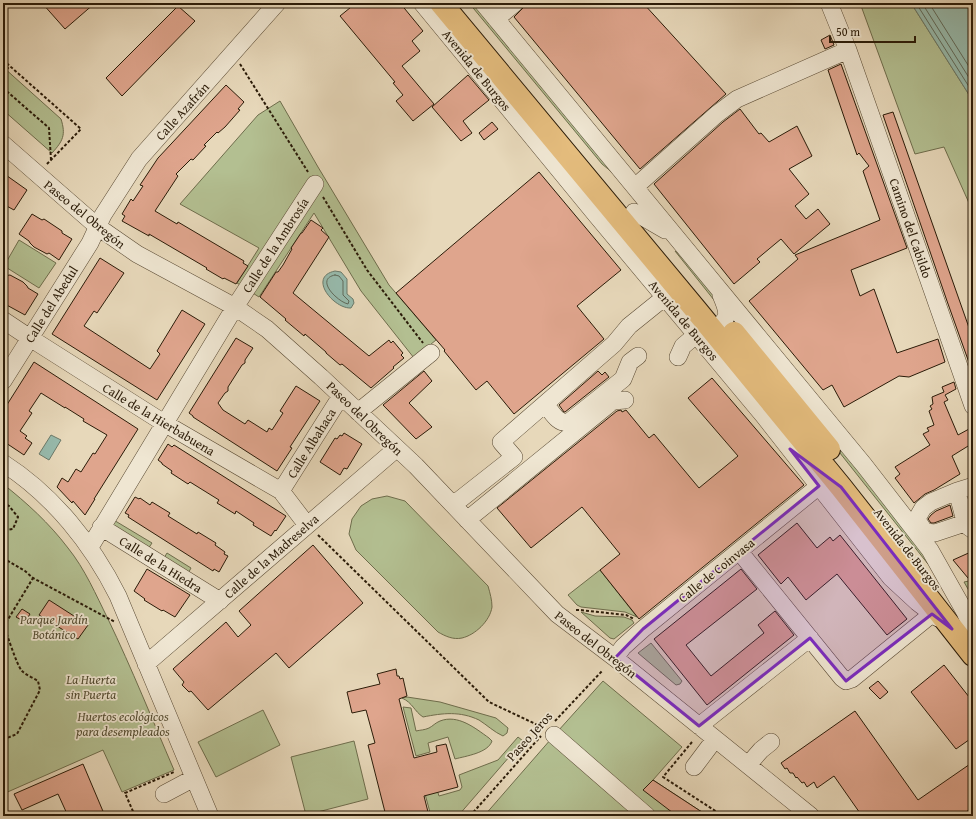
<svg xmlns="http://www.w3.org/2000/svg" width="976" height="819" font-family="'Gentium Book Plus',serif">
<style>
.green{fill:#b3bf91;stroke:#6e6d4c}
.water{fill:#97baac;stroke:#6b7a6a}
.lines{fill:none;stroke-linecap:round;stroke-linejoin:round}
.shore{stroke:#606a5a;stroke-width:1}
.building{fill:#dfa58d;stroke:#2a1b08}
.minor-casing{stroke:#594a34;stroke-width:18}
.highway-casing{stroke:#2a1b08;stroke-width:24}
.path{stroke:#2a1b08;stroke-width:2;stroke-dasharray:3 2;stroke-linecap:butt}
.minor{stroke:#efe6d2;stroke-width:17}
.highway{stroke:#e4bc7d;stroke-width:22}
.marked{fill:#7b2cbf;fill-opacity:0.2;stroke:#7b2cbf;stroke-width:3;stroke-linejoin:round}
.labels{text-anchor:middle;stroke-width:3.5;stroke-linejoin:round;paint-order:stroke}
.street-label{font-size:13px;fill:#2a1b08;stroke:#efe6d2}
.park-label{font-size:13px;font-style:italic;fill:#534c31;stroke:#efe6d2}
</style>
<rect width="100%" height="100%" fill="#e7d8ba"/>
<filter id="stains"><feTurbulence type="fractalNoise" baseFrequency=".005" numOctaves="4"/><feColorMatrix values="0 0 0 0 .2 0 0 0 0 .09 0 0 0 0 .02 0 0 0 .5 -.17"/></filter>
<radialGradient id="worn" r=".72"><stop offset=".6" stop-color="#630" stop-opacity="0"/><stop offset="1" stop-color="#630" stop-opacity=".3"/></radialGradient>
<path class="green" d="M469,3H476L624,182L602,164Z
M860,3H911L973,101V212L944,147L915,154Z
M3,67L61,119C66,135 63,141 52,153L3,110Z
M280,101L318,167L389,285L436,340L414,358L361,291L314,213L259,297L237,283L259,248L180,204L258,115Z
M19,240L56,263L39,288L4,266Z
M675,251L693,266L713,289L718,305Z
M832,443L853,459L917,539L928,564Z
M3,484C27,503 49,523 68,548C85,569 96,595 108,619C132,669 152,719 174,770L122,792L103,750L3,794Z
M387,496L405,501L488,586C490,593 492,600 492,607C490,621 475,635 462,638C453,640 445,636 438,632L356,550L349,534L352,519L361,506L372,499Z
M112,519L152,543L144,555L105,531Z
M167,553L191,568L184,581L159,566Z
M600,570L637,617L625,612L581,607L577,605L568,595Z
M969,581L973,585V595L972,596L964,582Z
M581,612L595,616L624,617L632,620L634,623L614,639L610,638Z
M651,643L682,681L680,684L676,685L638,653Z
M603,681L682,747L653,780L708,816H484L558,731Z
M407,697L440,702L496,718L508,728L507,733L503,736C494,732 487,725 479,720C460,711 443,713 423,717C414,711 413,703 402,698Z
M403,707L411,708L416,731C420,730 425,730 429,728C433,726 435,723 440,721C458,714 475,728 489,738L492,741C488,753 466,756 455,759L448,737L428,743L430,752L416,756Z
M263,710L280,745L216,777L198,742Z
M518,737L523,741L458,816H431L422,783L434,780L439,796L460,790L462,787L459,775L498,760Z
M354,741L368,799L306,815L291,757Z"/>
<path class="water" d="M911,3H973V101Z
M335,271L341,272L347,279V294L353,299L354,303L351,308C334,309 307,277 335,271Z
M51,435L61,440L49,460L39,454Z"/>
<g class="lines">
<path class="shore" d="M916,3L973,93
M922,3L973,84
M929,3L973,73
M335,275L339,276L343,281V295L349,301L348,304C338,302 314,279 335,275Z"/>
</g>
<path class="building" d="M42,3H95L65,29Z
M356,3H400L423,31L412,41L420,51L402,66L434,104L413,121L396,101L403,95L393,83L395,82L340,16Z
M528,3H643L726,94L640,169L514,17Z
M178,6L195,21L122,96L106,78Z
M830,35L834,45L825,49L821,40Z
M841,64L907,248L851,270L860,296L874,289L897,353L938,339L945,362L909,377L899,376L844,407L832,385L823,390L749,301L798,259L795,255L880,220L863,171L869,166L859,153L857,155L828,70Z
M468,75L489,100L463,121L472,133L461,141L432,107Z
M226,85L244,102L238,109L240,110L225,127L218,133L217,132L204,145L206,146L193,160L191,159L176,174L178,176L155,211L177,224L178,222L244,261L243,263L248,266L236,284L224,278L223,279L206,269L207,268L149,234V236L122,221L125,216L122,214L131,199L133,201L143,186L140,185L158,158Z
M740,109L759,134L761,133L769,142L797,126L812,156L789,169L809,194L795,206L806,219L818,209L830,224L794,254L781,239L757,259L760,262L734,284L654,184L723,122Z
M893,112L973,339V370L972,371L947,301L883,115Z
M492,122L498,129L484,140L479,133Z
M539,172L621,270L577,306L604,339L514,414L487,381L476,390L444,351L445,350L396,293Z
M3,173L27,190L14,210L3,204Z
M32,214L42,220L44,219L62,231V233L72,239L59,260L49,253L47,254L34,247L30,243L29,241L19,234Z
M311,220L323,228L321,230L329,237L293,293L369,356L389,340L391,343L393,341L403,353L401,355L404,358L393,367L394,368L371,388L342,364L340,365L326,353V352L305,334L304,336L285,320L286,319L260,297L276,272H278L283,265L292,249L291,248L301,233H302Z
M100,258L124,273L97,313L94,311L84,326L150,369L160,354L157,351L182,310L205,324L157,400L52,334Z
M10,275L23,282L27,286L28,288L38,294L25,315L3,303V276Z
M236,338L253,348L245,360V363L242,365L228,387V391L225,393L218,403L223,410L245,424L248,420L267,432L269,428L272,430L283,413L280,411L296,386L320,401L290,447L292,448L277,471L193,417V416L189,413Z
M34,362L138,429L94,499H95L85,515L73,501L72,503L57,487L62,478L68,482L76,469L81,472L93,453L95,454L107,435L83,421L84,419L65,407V408L41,393L29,411L32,413L20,431L27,436L25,438L32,443L24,455L3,441V411Z
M424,371L432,381L409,403L432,427L416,439L383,405Z
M598,371L602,375L605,372L609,377L565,412H564L559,405Z
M712,378L804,485L639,619L600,570L620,554L582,507L531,548L497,508L617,411L621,410L622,412L626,410L649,438L654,434L699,488L738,456L688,398Z
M954,382L956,389L945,395L948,400L944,402L958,435L969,429L973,439V443L952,456L960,474L934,490L925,494L914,503L895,478L900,474L895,467L930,445L923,434L929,431L927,428L934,425L929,411L932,409L930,406L933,404L932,397L944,392L942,387Z
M344,433L362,444L347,469L344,468L340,475L320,462L335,438L337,439L340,435L342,436Z
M168,444L172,447L174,445L286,516L276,531L275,530L271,536L253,525L254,523L236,511L235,514L222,506L217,503L219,500L190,482L188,484L171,473L172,471L162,464V463L158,460Z
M973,496V511L969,498Z
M135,497L139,499L140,498L150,505L152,502L170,513L168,516L197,534L198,532L216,543L215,545L225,552L224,554L228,556L219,572L214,569L213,571L128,517L129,515L125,513Z
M950,505L953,516L934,523H931L928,519L931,515L936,511Z
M797,523L817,548L830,537L833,541L840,535L907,619L887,635L837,574L806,600L788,577L781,584L758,555Z
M313,545L363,603L289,668L276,653L208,710L191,691L189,692L182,685L184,682L173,669L226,622L238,637L251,625L239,611Z
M973,551V584L953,560Z
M147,569L190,595L175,617L163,610L162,611L144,600L145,599L134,591Z
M741,569L757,589L686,645L711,676L764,633L758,625L775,611L794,635L707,705L654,639Z
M49,600L88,625L78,639L39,615Z
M22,609L30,614L25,622L16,617Z
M944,665L973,702V737L956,749L911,692Z
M396,669L397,676H399L400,679L403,678L407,696L399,699L414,758L437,752L436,746L446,744L458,787L424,796L429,816H386L368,745L375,743L366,710L352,713L347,692L380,684L377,674Z
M878,681L888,692L880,699L869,688Z
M855,711L918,800L973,762V807L960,816H862L834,776L817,788L814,782L807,787L804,782L802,783L797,777L796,778L793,773H790L787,768L785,769L781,763Z
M83,764L105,816H68L58,794L22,810L14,794Z
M653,780L708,816H677L643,790Z"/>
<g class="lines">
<g class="minor-casing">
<path id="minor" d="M422,3L597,216L763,415L891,578L917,602L938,618
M483,3L864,465L930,550L965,612L973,630
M829,3L848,50L973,406
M496,19L515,3
M3,144L98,227L137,254L235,307L267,329L321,377L416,466L557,614L615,658L811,816
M635,187L717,114L737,99L848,50
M634,212L665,230
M3,320L30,338L164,423L281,491L307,525
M702,330L714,331C730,317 729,314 721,295
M678,357L683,346L696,335
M3,381L90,243L103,215L139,159L277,3
M546,405C552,412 558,425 569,422L623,379L630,362L638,356
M358,412L431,353
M3,463C53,495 92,544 118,596L210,816
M281,491L341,396
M957,491L973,486
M453,505L514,457L501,442L614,344L629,326L665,297
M467,520L613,401L625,400
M917,520L925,532L935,533L965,523
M101,527L220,601
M912,527L923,508L931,502L957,491L966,525L973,530
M90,547L235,307L315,184
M739,551L842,678L846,681L852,679L932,614
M615,658L623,647L643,629L819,486
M146,664L396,449
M699,726L810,638
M554,735L647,816
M748,765L761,750L771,742
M694,767L715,739
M164,794L194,778"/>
</g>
<g class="highway-casing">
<path id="highway" d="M441,3L696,310L841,487L973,655
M734,333L829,449"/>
</g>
<path class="path" d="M3,60L81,129L46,165
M240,64L308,172
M3,73L10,66
M3,88L49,128L51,160
M323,197L367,270L423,343
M3,502L9,506L18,517L13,529L7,530L3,528
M318,535L489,702L544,728
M3,558L25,571L33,578L115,622
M576,610H580L626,615L634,619
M3,641L8,639
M555,721L603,670
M3,738H7L17,734L40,690L38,681C33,678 26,675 22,671C17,666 7,634 4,626L33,578
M692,742L663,777L717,812L718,816
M135,816L125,793L174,772
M470,816L541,736"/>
<use href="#minor" class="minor"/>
<use href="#highway" class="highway"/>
</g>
<path class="marked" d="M790,449L841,487L952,629L932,614L846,681L810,638L699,726L615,658L643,629L819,486Z"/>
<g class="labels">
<g class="street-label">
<text transform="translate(477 70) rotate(51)" y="5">Avenida de Burgos</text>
<text transform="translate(182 111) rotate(-48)" y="5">Calle Azafrán</text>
<text transform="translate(85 214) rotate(39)" y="5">Paseo del Obregón</text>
<text transform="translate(911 228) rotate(71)" y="5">Camino del Cabildo</text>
<text transform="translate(275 245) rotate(-57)" y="5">Calle de la Ambrosía</text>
<text transform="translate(51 304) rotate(-58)" y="5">Calle del Abedul</text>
<text transform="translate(684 320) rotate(50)" y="5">Avenida de Burgos</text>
<text transform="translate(365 418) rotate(44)" y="5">Paseo del Obregón</text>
<text transform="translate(159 419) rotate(31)" y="5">Calle de la Hierbabuena</text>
<text transform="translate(311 443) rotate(-58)" y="5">Calle Albahaca</text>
<text transform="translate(908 549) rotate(52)" y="5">Avenida de Burgos</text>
<text transform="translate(271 556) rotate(-41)" y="5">Calle de la Madreselva</text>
<text transform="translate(161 564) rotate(32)" y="5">Calle de la Hiedra</text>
<text transform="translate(716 570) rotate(-39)" y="5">Calle de Coinvasa</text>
<text transform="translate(596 644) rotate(38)" y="5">Paseo del Obregón</text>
<text transform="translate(529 736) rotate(-48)" y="5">Paseo Jeros</text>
</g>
<g class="park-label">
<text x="54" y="624">Parque Jardín<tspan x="54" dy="15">Botánico</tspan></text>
<text x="91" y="684">La Huerta<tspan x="91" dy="15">sin Puerta</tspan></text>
<text x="123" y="721">Huertos ecológicos<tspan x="123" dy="15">para desempleados</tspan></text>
</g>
</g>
<rect width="976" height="819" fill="none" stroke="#e7d8ba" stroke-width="16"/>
<rect x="4" y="4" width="968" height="811" fill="none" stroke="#2a1b08" stroke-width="2"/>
<rect x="8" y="8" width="960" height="803" fill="none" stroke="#2a1b08"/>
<path d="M830 36v6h85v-6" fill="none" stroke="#2a1b08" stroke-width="2"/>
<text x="836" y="36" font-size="12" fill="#2a1b08" stroke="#efe6d2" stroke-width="3" paint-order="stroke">50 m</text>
<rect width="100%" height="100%" filter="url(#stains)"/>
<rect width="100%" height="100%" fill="url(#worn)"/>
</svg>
